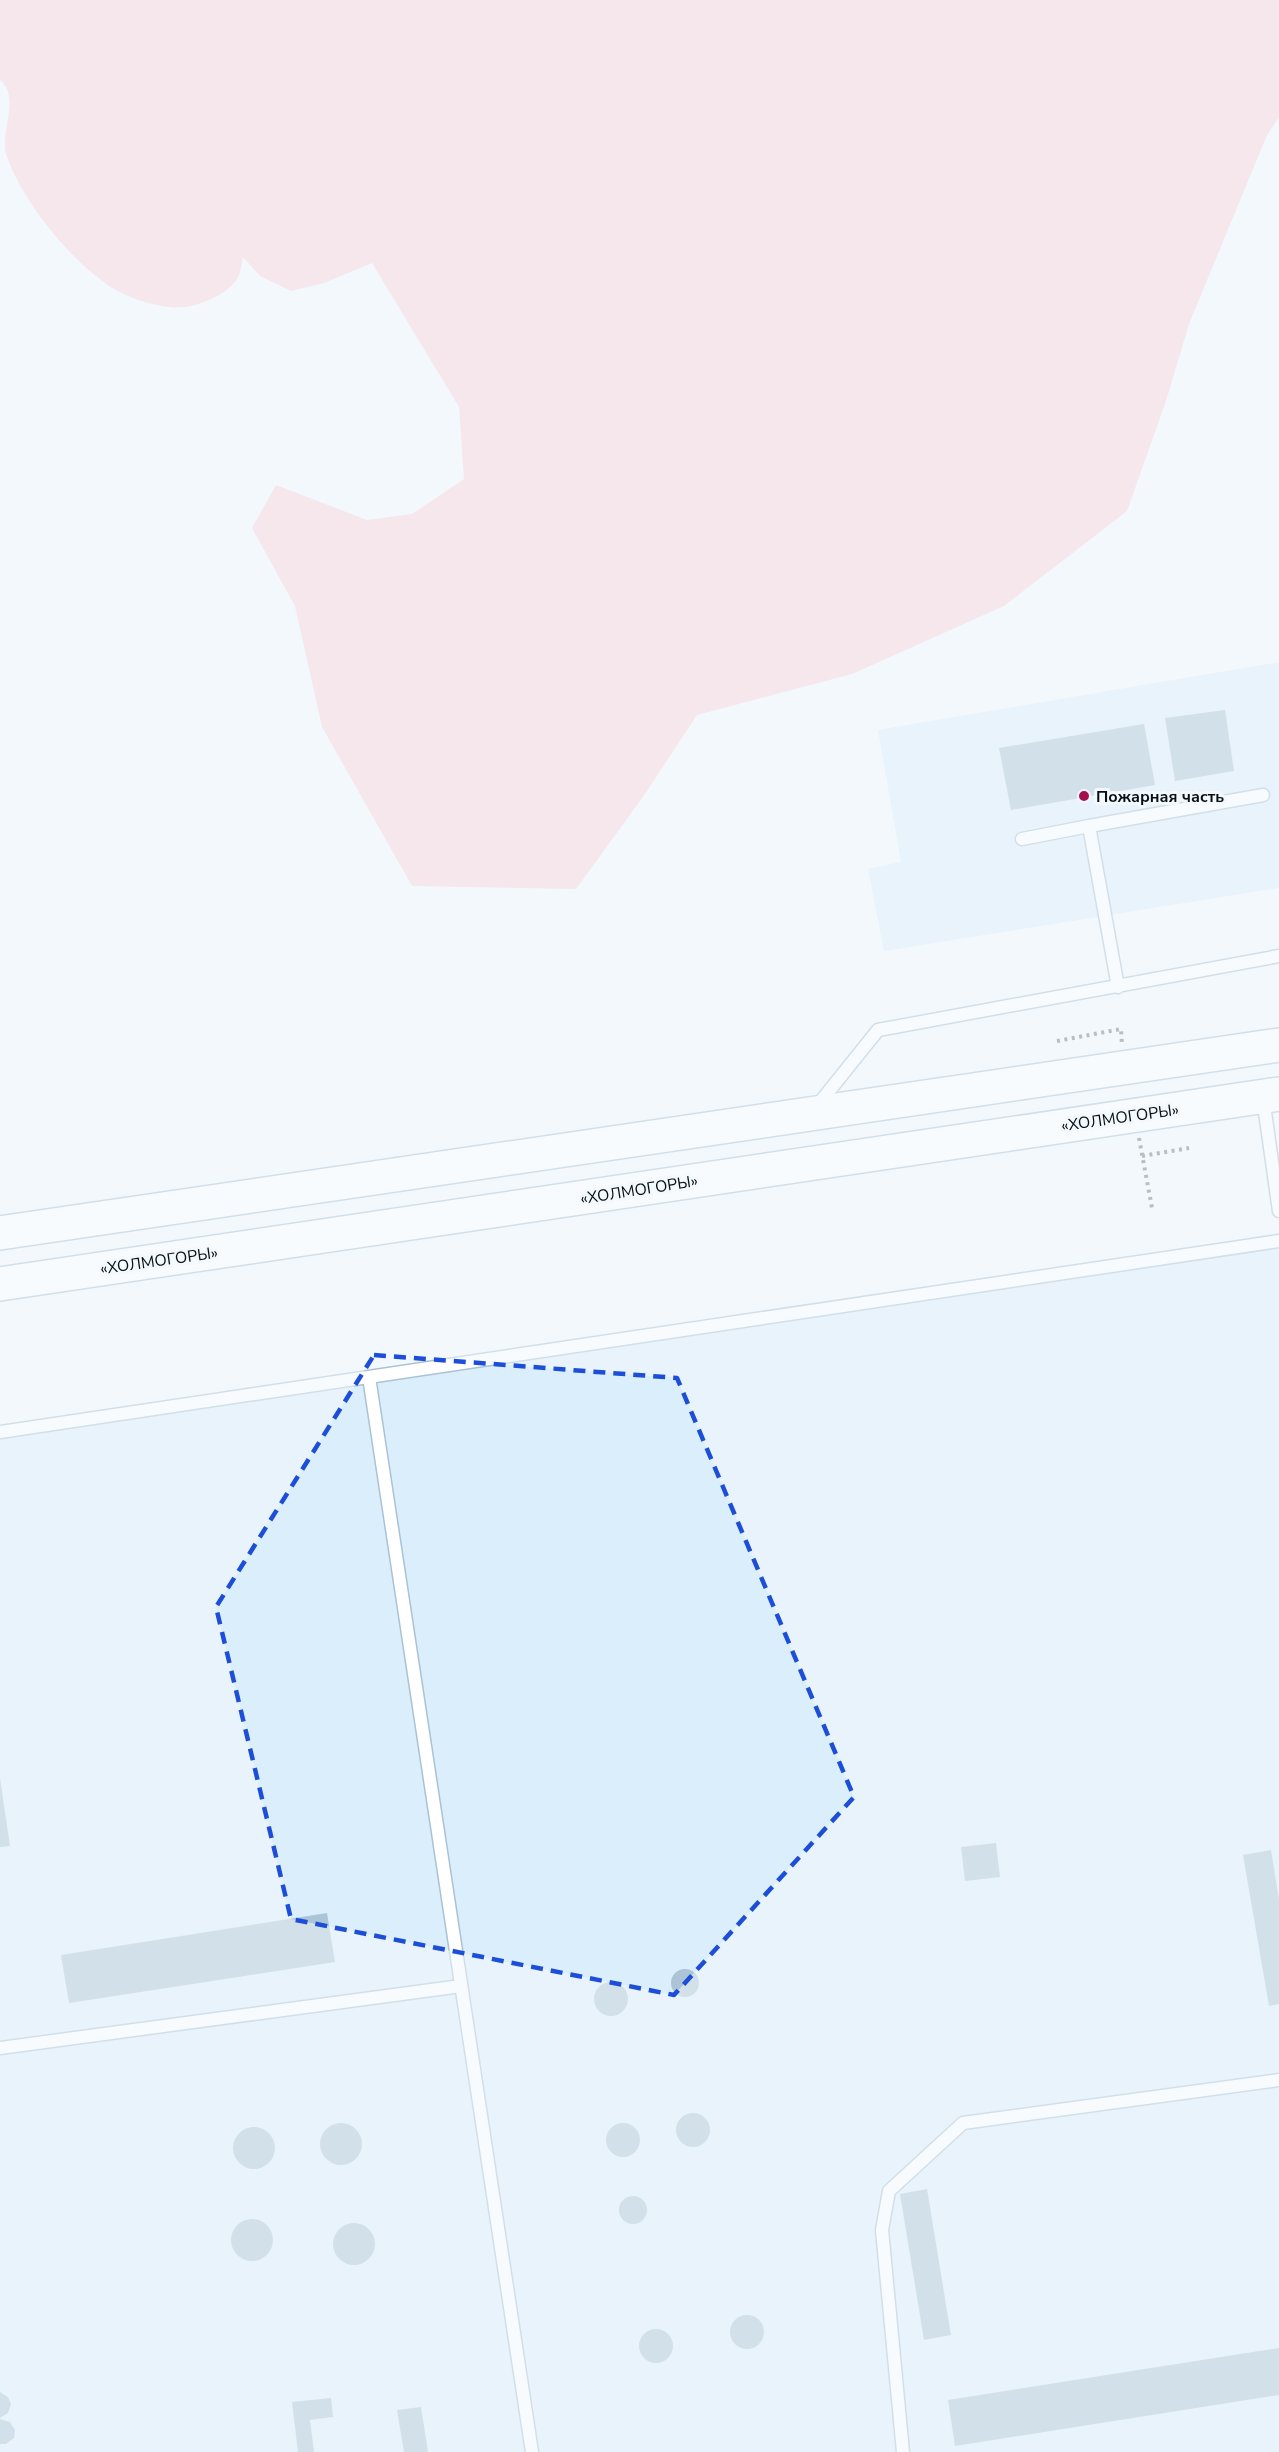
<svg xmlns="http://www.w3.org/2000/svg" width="1279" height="2452" font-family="'Nunito Sans',sans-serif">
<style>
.built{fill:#dbeefb}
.green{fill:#f9d2da}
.building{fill:#acc4d5}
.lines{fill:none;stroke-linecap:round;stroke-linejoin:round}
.service-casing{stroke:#aac2d3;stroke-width:15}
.trunk-casing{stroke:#aac2d3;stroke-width:36}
.path{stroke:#71797d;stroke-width:4;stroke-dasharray:3 4.5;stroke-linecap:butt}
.service{stroke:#fff;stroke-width:12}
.trunk{stroke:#fff;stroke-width:33}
.marked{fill:none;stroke:#1d4ed8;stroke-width:4.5;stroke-dasharray:12 8;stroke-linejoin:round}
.poi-dot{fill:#a5114e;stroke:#f3f8fc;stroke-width:2}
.labels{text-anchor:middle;stroke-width:6;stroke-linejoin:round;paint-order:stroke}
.poi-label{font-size:16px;font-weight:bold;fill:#071015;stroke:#f3f8fc;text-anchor:start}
.street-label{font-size:16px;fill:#071015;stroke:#f3f8fc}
</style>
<rect width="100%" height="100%" fill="#f3f8fc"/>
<path class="built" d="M1279,662V888L884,951L868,869L901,862L878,730Z
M1279,1233V2452H0V1436Z"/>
<path class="green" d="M0,0H1279V117L1267,135L1189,324L1166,401L1127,511L1004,606L852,674L697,715L645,794L576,889L412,886L322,727L295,606L252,528L276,485L367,520L412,514L464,479L459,407L372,263L324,283L291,291L260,276L243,257C242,262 241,269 239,275C232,291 211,300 195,305C170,313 126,299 105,283C67,256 21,199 6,154C0,132 21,97 0,80Z"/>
<path class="building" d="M1225,710L1234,771L1175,781L1165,718Z
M1144,724L1155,785L1011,810L999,748Z
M0,1778L10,1846L0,1847Z
M996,1843L1000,1877L965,1881L961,1847Z
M1271,1850L1279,1900V2004L1269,2006L1243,1855Z
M327,1913L335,1962L69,2003L61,1955Z
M671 1983a14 14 0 1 1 28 0a14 14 0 1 1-28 0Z
M594 1999a17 17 0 1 1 34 0a17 17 0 1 1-34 0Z
M676 2130a17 17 0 1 1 34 0a17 17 0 1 1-34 0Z
M320 2144a21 21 0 1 1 42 0a21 21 0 1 1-42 0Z
M606 2140a17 17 0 1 1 34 0a17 17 0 1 1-34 0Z
M233 2148a21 21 0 1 1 42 0a21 21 0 1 1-42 0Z
M927,2189L951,2335L924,2340L900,2194Z
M619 2210a14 14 0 1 1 28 0a14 14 0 1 1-28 0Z
M231 2240a21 21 0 1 1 42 0a21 21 0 1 1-42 0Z
M333 2244a21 21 0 1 1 42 0a21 21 0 1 1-42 0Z
M730 2332a17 17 0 1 1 34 0a17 17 0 1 1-34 0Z
M639 2346a17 17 0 1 1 34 0a17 17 0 1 1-34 0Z
M1279,2348V2395L955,2446L948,2400Z
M0,2392L8,2397L11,2404L8,2413L0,2418Z
M331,2398L333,2417L310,2420L314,2452H298L292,2402Z
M421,2407L428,2452H404L397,2410Z
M0,2419L10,2422L15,2430L14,2438L6,2444H0Z"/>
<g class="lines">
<g class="service-casing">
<path id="service" d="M1022,839L1089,826
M1118,987L1089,826L1263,795
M1263,1098L1279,1211
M817,1106L878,1030L1279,956
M369,1377L532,2452
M0,1432L1279,1241
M0,2048L461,1986
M903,2452L882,2230L889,2191L963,2123L1279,2080"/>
</g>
<g class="trunk-casing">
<path id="trunk" d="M0,1233L1279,1045
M0,1284L1279,1094"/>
</g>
<path class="path" d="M1057,1041L1121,1029L1122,1045
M1139,1138L1152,1208
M1142,1156L1189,1148"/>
<use href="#service" class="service"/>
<use href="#trunk" class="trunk"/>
</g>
<path d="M0 0H1279V2452H0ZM374,1355L677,1378L854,1797L674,1995L291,1919L216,1607Z" fill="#f3f8fc" fill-opacity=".55" fill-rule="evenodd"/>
<path class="marked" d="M374,1355L677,1378L854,1797L674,1995L291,1919L216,1607Z"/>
<circle class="poi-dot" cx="1084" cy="796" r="6"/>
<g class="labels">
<g class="poi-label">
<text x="1096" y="802">Пожарная часть</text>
</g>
<g class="street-label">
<text transform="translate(1120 1117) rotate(-8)" y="6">«ХОЛМОГОРЫ»</text>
<text transform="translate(639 1189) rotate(-9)" y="6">«ХОЛМОГОРЫ»</text>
<text transform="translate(159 1260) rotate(-8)" y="6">«ХОЛМОГОРЫ»</text>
</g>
</g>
</svg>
